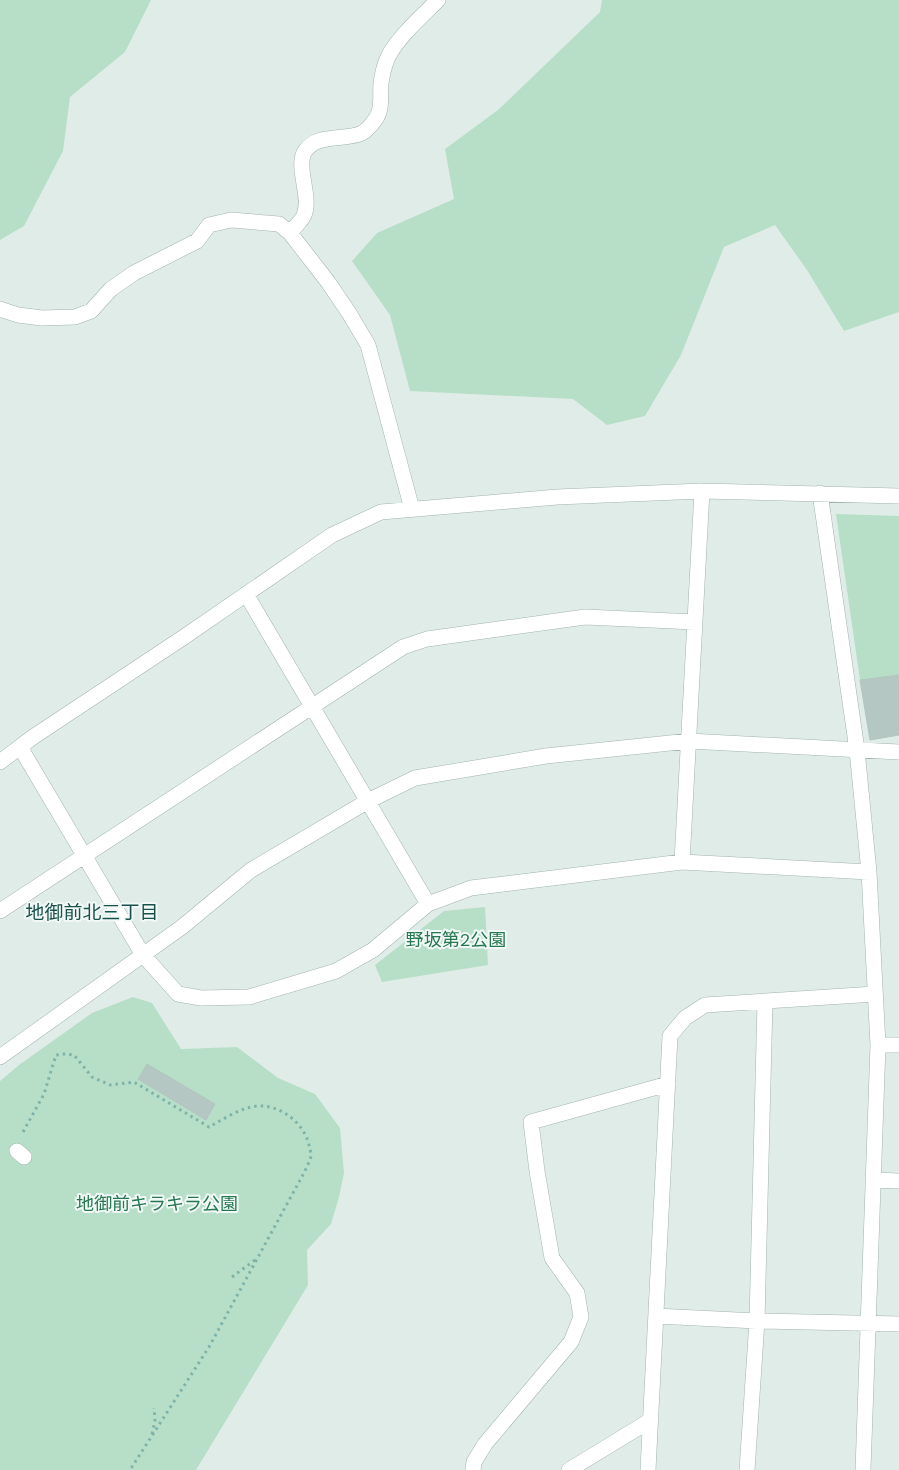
<svg xmlns="http://www.w3.org/2000/svg" width="899" height="1470" font-family="'DM Sans','Noto Sans JP',sans-serif">
<style>
.green{fill:#b7dfc7}
.building{fill:#b5c7c2;stroke:#b2c6c1}
.lines{fill:none;stroke-linecap:round;stroke-linejoin:round}
.pedestrian-casing{stroke:#a2b4b0;stroke-width:16}
.minor-casing{stroke:#a2b4b0;stroke-width:16}
.path{stroke:#7db3a9;stroke-width:3;stroke-dasharray:2.5 4;stroke-linecap:butt}
.pedestrian{stroke:#fff;stroke-width:15}
.minor{stroke:#fff;stroke-width:15}
.labels{text-anchor:middle;stroke-width:4;stroke-linejoin:round;paint-order:stroke}
.park-label{font-size:18px;fill:#267851;stroke:#f1f8f6}
.neighbourhood-label{font-size:19px;fill:#19524c;stroke:#f1f8f6}
</style>
<rect width="100%" height="100%" fill="#e0ece8"/>
<path class="green" d="M0,0H151L125,52L70,97L63,151L24,226L0,240Z
M602,0H899V312L844,331L807,270L775,225L724,247L681,355L645,416L607,425L573,399L410,391L390,315L352,261L377,233L454,199L445,149L498,110L600,12Z
M836,514L899,516V675L860,680Z
M485,907L488,965L382,982L375,965L444,911Z
M133,997L152,1003L181,1049L237,1047L278,1078L315,1094L340,1128L344,1173L339,1197L331,1224L307,1250L308,1285L196,1470H0V1081L19,1065L92,1013Z"/>
<path class="building" d="M899,675V735L870,740L860,680Z
M147,1064L215,1104L206,1120L138,1079Z"/>
<g class="lines">
<g class="pedestrian-casing">
<path id="pedestrian" d="M17,1151L24,1157"/>
</g>
<g class="minor-casing">
<path id="minor" d="M290,233L328,282L349,313L368,345L412,509
M0,309L18,315L42,318L75,317L91,311L111,289L134,273L197,241L209,225L231,220L279,224L290,233C294,227 302,221 304,215C312,197 295,167 305,151C317,133 345,141 362,133C366,131 372,124 375,120C383,110 380,95 381,83C382,75 385,64 388,57C398,37 422,16 438,0
M820,493L857,750L869,872L878,1045L863,1470
M246,594L428,904
M20,747L143,955L178,994L201,998L249,997L336,971L373,950L428,904L471,888L682,862L869,872
M0,762L33,737L184,637L332,535L381,512L557,497L702,491L899,496
M682,862L702,491
M0,911L403,647L427,639L585,617L695,622
M878,1045H899
M0,1057L182,927L251,870L368,801L415,778L546,756L689,741L899,752
M873,1180L899,1181
M656,1316L757,1321L899,1324
M473,1470L474,1462L485,1444L571,1342L581,1317L577,1293L552,1258L537,1171L531,1122L668,1084
M569,1470L651,1420
M648,1470L670,1036L685,1018L705,1005L875,994
M747,1470L757,1321L765,1002"/>
</g>
<path class="path" d="M23,1132L44,1094L56,1055L64,1054L74,1055L92,1077L110,1085L134,1082L209,1127C224,1119 241,1107 258,1106C281,1105 304,1123 309,1145C310,1149 311,1153 311,1156C310,1161 307,1166 305,1171L209,1347L130,1470
M232,1277L255,1260
M152,1434L155,1421L154,1408"/>
<use href="#pedestrian" class="pedestrian"/>
<use href="#minor" class="minor"/>
</g>
<g class="labels">
<g class="park-label">
<text x="456" y="946">野坂第2公園</text>
<text x="157" y="1210">地御前キラキラ公園</text>
</g>
<g class="neighbourhood-label">
<text x="92" y="919">地御前北三丁目</text>
</g>
</g>
</svg>
